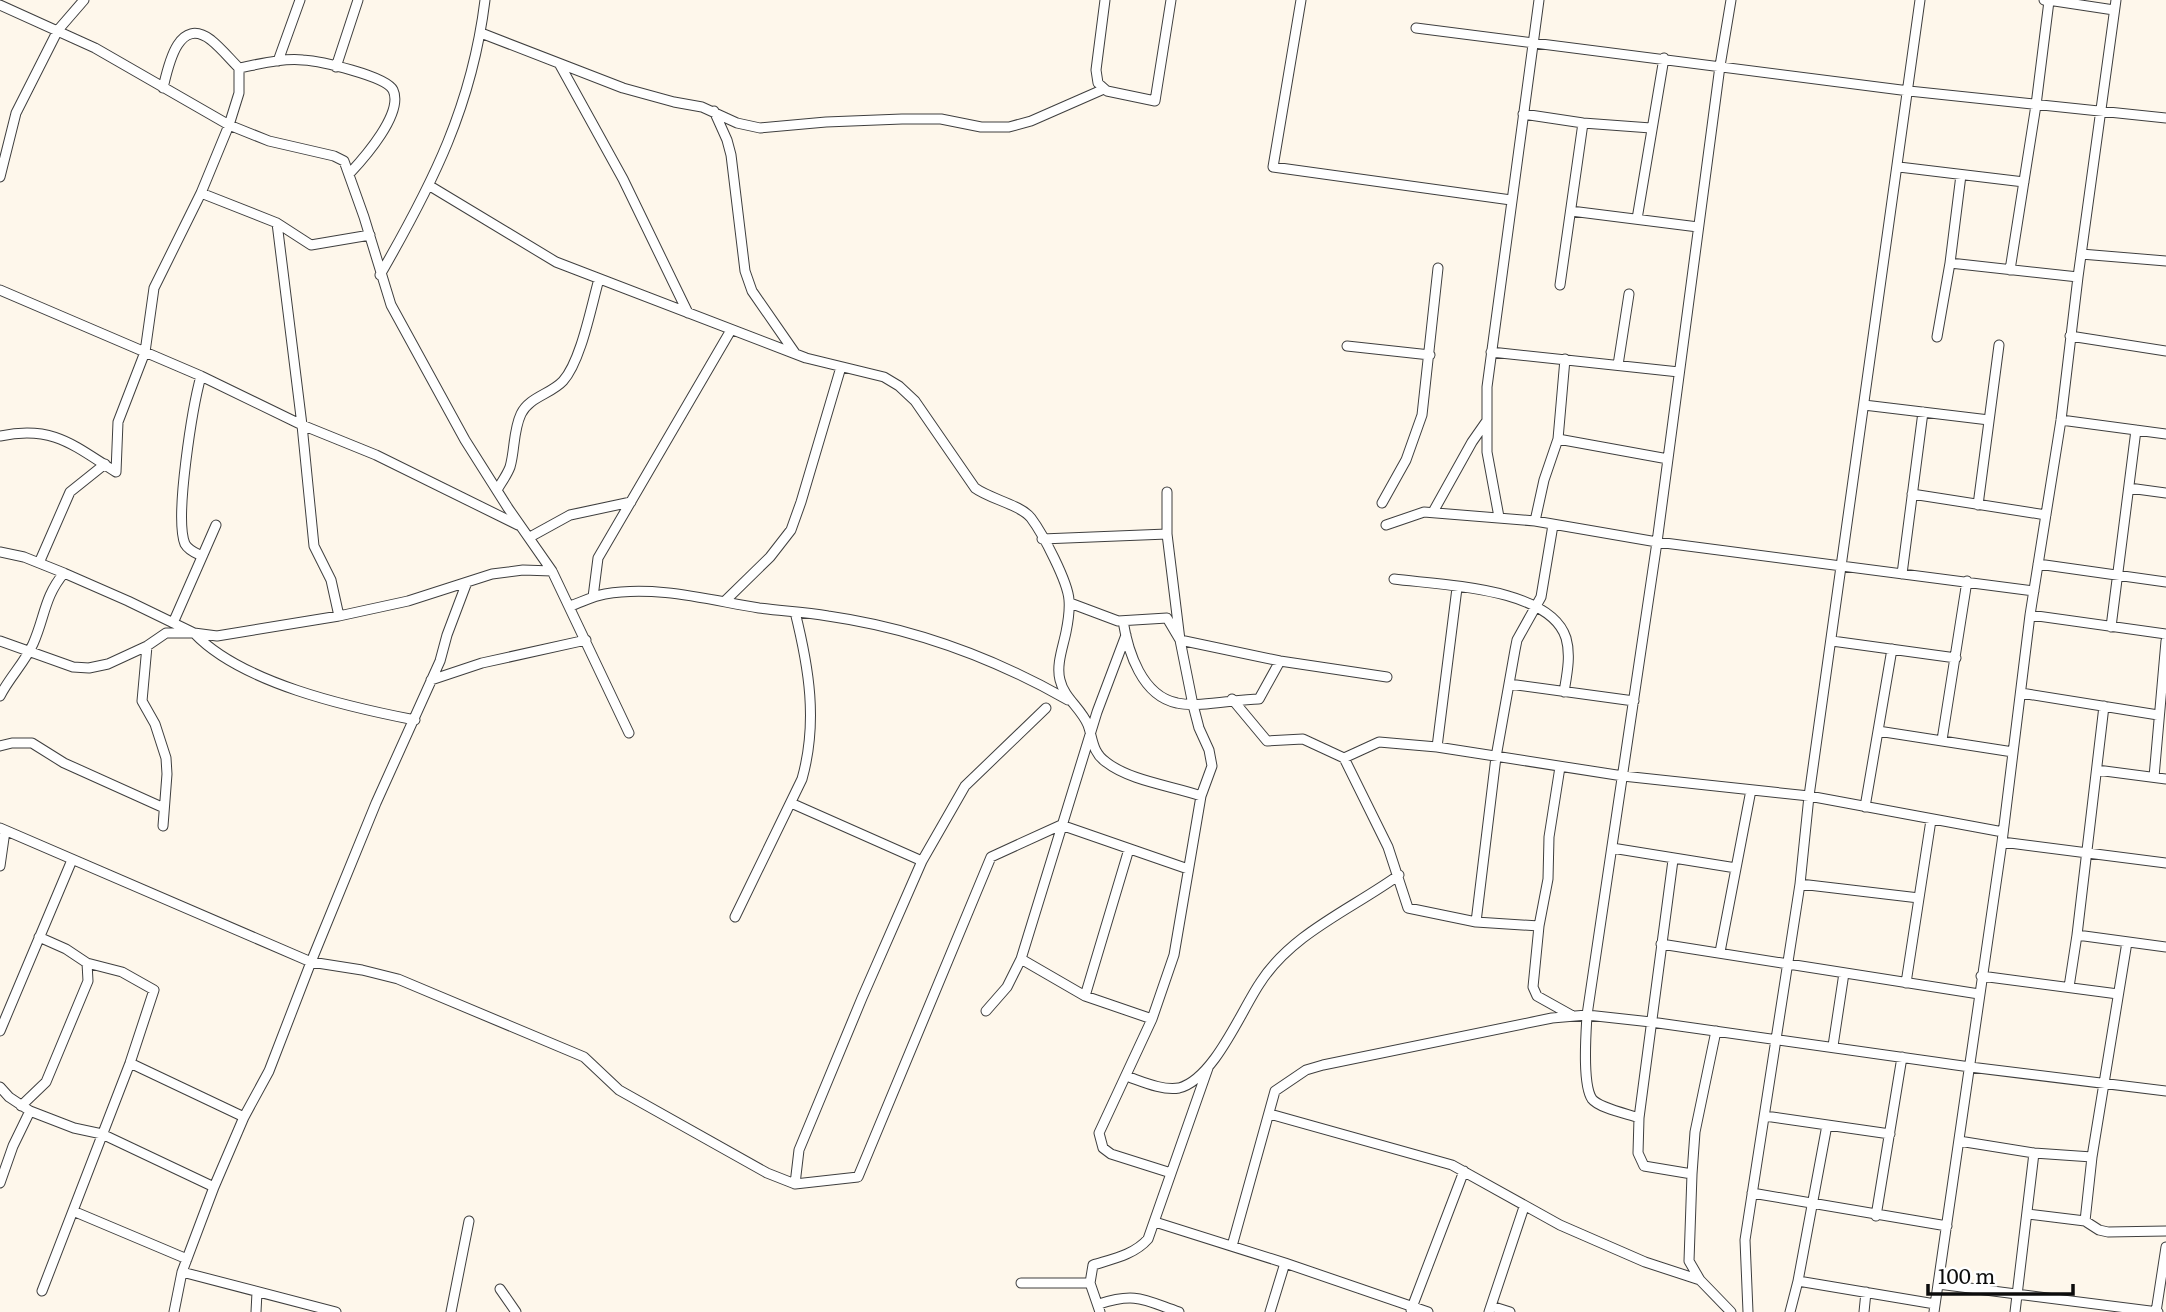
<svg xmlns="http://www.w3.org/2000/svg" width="2166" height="1312" font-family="Literata,serif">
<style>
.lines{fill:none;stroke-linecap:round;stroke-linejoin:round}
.street-casing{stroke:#3f3f3f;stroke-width:11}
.street{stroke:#fff;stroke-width:9}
</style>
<rect width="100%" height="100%" fill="#fef7eb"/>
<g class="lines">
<g class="street-casing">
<path id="street" d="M1105,0L1096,70L1098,83L1107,91L1155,101L1171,0
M1301,0L1273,167L1511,200
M2048,0L2114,10
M0,5L95,48L229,125L269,141L334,156L344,161L364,217L391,305L465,440L508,508L552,571L629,733
M1416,28L1909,91L2166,118
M481,33L623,88L674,102L702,107L737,123L760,128L826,122L902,119H941L981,127H1009L1031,121L1104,89
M278,61L300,0
M560,65L623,179L688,313
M336,67L358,0
M239,68C260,64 282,58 303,60C320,61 386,76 393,90C404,113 364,158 350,173
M714,111L727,140L731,155L745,271L752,291L795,353
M1523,114L1583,123L1651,128
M1899,167L2024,182
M0,177L16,113L58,30L84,0
M430,186L556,262L806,358L884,377L899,386L915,401L975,488C990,499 1021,505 1031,518C1043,534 1068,582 1069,600C1070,611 1068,622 1066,632C1063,647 1056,665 1060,680C1064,698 1081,708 1088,725C1093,739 1092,752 1106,762C1130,781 1173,786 1201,796
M201,193L277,223L311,245L370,235
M1571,211L1698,227
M1637,219L1664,58
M277,223L302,425L314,546L331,580L339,616
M2081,254L2166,261
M1950,263L2078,277
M2010,270L2036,105L2049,1L2044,0
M380,275C433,183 472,106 485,0
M1560,285L1583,123
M0,290L201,376L302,425L376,455L518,525
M2070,336L2166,351
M1937,337L1950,263L1961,175
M1347,346L1430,355
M1491,352L1679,372
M1618,365L1629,294
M201,376C193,405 174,518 185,544C189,551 196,553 202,556
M1864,405L1989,420
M2061,420L2166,434
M0,436C53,425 73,445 116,472
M1558,439L1668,459
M116,472L118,422L145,352L154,288L201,193L229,125L239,93V68C230,59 221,48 211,40C178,15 168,67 163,88
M2129,488L2166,493
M497,490C501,483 507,475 510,467C515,450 513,431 521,414C529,397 551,394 563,381C581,361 591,307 599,279
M1167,492V534L1180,640L1193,705L1199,728L1209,750L1212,766L1201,796L1174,955L1152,1019L1099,1133L1103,1148L1111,1154L1171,1173
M1912,494L2046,515
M1382,503L1406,460L1422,415L1438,268
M1978,505L1999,345
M1433,512L1472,442L1486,422
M1499,517L1487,452V387L1539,0
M1535,521L1544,480L1558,439L1565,359
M1386,525L1424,512L1535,521L1657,542L2034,591
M530,537L570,515L631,502
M1042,539L1167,534
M0,552L24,557L64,573
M39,563L70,492L105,464
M2038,564L2166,582
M1902,574L1923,412
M1394,579C1439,585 1550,587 1566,638C1571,655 1567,674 1564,692
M593,597L598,558L731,330
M725,601L770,557L791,530L801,502L841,367
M1070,603L1118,621L1167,618L1180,640L1280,661L1387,677
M570,606C582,602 593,596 605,594C656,585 709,600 759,608C782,611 805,612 828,616C912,628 994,658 1068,700
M2030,615L2166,634
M1123,621C1128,652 1142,696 1177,703C1199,708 1236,699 1259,699L1280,661
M173,623L216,525
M2111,627L2136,430
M0,641L73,667L89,668L108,664L147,646L166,633H194C241,683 348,707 415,720
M1832,641L1956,658
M147,646L142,701L155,724L166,758L167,774L163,826
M431,680L482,663L586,640
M1509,684L1634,701
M2021,693L2158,715
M0,696C9,678 25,662 33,644C45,617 44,597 64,573L128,601L194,633L217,636L339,616L408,601L492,574L523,570L552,571
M1232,699L1267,741L1303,739L1344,758L1388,847L1408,908L1476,922L1539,926
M1878,731L2013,752
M1942,740L1967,581
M0,746L12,743H32L64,763L164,808
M1437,747L1457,588
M1344,758L1379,742L1437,747L1623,776L1809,796L2003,832
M1560,767L1549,837L1548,879L1539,926L1533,987L1537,996L1571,1015
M2097,770L2166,779
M2154,777L2166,641
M791,803L922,861L965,786L1046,708
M1865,807L1892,649
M0,828L311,962L362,970L398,979L584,1057L619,1090L767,1173L795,1184L858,1177L991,857L1061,825L1188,869
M2002,842L2166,863
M1612,848L1736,868
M0,866L5,831
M1800,884L1919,898
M735,917L802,779C818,722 809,668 795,612
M1476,922L1496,757L1515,650L1517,640L1541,597L1553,525
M2077,935L2104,706
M39,937L66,949L87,963L122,972L154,990L130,1063L42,1291
M1661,944L1979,994
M1720,952L1751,790
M1021,959L1085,996L1152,1019
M1981,976L2118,994
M1906,983L1931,820
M2069,987L2077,935L2166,947
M1085,996L1129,849
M986,1011L1007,987L1021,959L1097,712L1126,635
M0,1031L72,860
M1833,1046L1844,973
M130,1063L244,1117
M1126,1076C1141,1081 1162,1091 1179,1088C1214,1079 1241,1011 1260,983C1292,933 1352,909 1399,875
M0,1087L9,1097L30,1111L74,1128L102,1134L214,1187
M21,1106L46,1082L88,981L87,963
M1270,1114L1452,1165L1560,1225L1645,1262L1700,1280
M1765,1116L1890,1134
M1639,1118L1673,860
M1959,1141L2034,1153L2092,1157
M1692,1174L1695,1132L1716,1031
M0,1183L13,1146L30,1111
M795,1184L799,1150L862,998L922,861
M1752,1193L1947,1226
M73,1211L187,1259
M2028,1214L2085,1221L2099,1230L2108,1232L2166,1231
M1876,1216L1902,1057
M2085,1221L2092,1157L2127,942
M1155,1222L1285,1263
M1232,1246L1275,1091L1306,1070L1323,1065L1552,1018L1587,1015L1651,1022L1970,1067L2166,1091
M182,1272L336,1312
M1798,1281L1935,1304
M1021,1283H1090
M1938,1284L2158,1312
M500,1289L516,1312
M1099,1304C1136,1292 1144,1300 1179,1312
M1491,1306L1510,1312
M1411,1310L1464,1171
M174,1312L182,1272L214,1187L244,1117L269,1071L311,962L376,803L440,661L447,635L467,582
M256,1312L257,1292
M451,1312L469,1221
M1100,1312L1090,1283L1093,1265C1112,1259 1134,1255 1148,1239L1208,1068
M1270,1312L1285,1263L1428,1312
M1489,1312L1524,1207
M1731,1312L1700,1280L1689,1261L1692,1174L1644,1166L1638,1153L1639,1118C1628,1114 1599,1108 1592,1099C1582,1084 1586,1033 1587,1015L1657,542L1720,66L1731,0
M1748,1312L1745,1240L1800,884L1809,796L1920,0
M1790,1312L1798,1281L1827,1125
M1864,1312L1866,1292
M1934,1312L2002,842L2030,615L2061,420L2078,277L2116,0
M2015,1312L2034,1153
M2156,1312L2166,1247"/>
</g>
<use href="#street" class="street"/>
</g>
<path d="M1928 1284v10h145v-10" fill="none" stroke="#0c0c0c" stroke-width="3.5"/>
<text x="1938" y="1284" font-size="21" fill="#0c0c0c" stroke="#ffffff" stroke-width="5" paint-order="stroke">100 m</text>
</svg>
